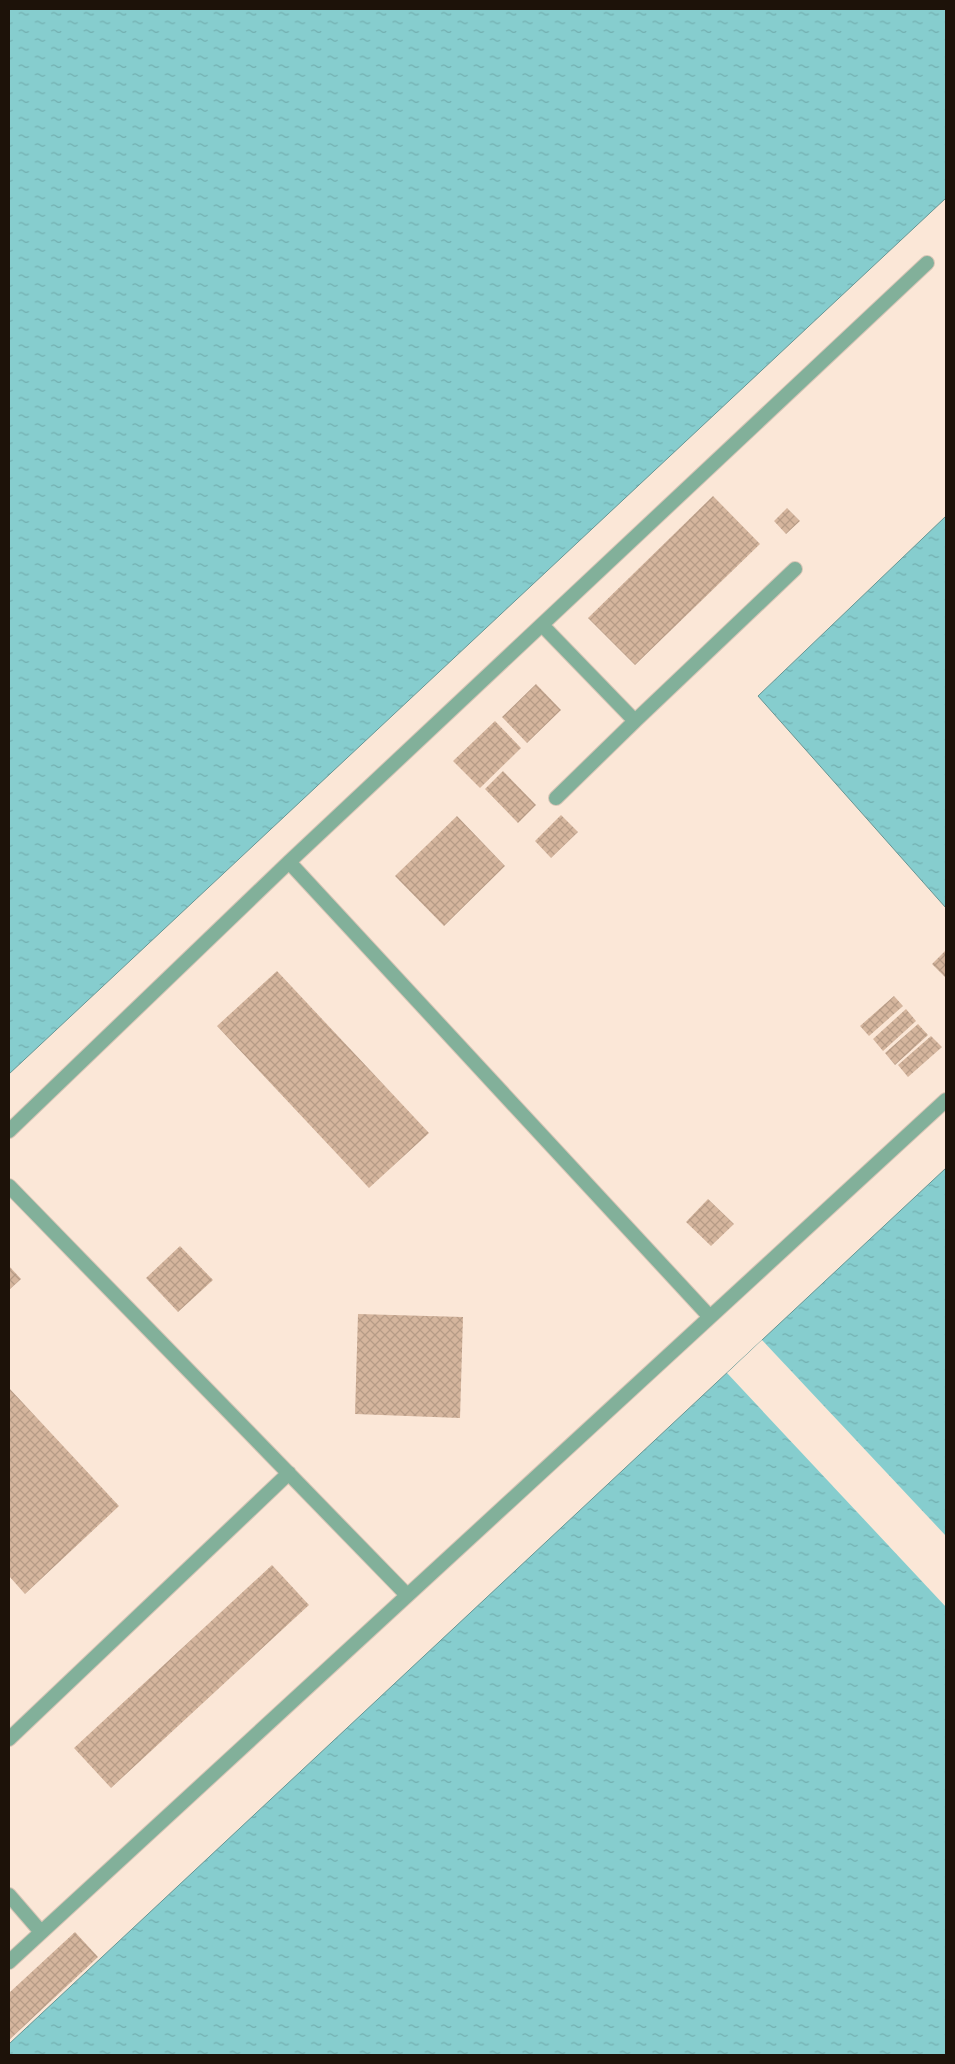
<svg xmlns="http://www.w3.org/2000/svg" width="955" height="2064" font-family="Helvetica,sans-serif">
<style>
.water{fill:url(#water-ripples);stroke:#669593}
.pier{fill:#fbe7d7}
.building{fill:url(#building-cross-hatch)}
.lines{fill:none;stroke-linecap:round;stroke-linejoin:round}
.lane-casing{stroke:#d7c5b6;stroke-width:16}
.lane{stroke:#82b09a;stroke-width:14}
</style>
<defs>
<pattern id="water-ripples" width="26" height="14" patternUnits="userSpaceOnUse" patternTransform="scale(1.25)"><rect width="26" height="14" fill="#86cdce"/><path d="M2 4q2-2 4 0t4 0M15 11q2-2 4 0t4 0" fill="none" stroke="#73afb0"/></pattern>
<pattern id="building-cross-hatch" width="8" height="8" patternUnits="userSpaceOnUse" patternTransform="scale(1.25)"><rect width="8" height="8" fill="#d5b59d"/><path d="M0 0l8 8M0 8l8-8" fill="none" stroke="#b69b86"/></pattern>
</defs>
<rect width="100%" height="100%" fill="#fbe7d7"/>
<path class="water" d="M9,9H946V198L9,1074Z
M946,516V908L758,696Z
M946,1168V2055H9V2044Z"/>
<path class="pier" d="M762,1340L946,1536V1607L727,1373Z"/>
<path class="building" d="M713,496L760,544L635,665L588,618Z
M787,508L800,521L786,534L774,521Z
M536,684L561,710L527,743L502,717Z
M495,721L521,748L480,788L453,761Z
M503,771L536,805L518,823L485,789Z
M561,815L578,832L551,858L535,841Z
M457,816L505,866L444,926L395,876Z
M946,950V978L932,964Z
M277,971L429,1133L369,1188L217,1026Z
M894,996L903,1006L869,1036L860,1026Z
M906,1009L916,1021L883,1051L873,1039Z
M918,1024L928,1035L895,1065L885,1053Z
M931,1036L942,1047L908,1077L898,1065Z
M708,1199L734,1224L711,1246L686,1222Z
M180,1246L213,1280L178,1312L146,1278Z
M9,1266L21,1279L9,1290Z
M358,1314L463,1317L460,1418L355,1414Z
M9,1388L119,1506L25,1594L9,1576Z
M272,1565L309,1605L111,1788L74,1748Z
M75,1932L98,1957L9,2040V1993Z"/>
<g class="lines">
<g class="lane-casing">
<path id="lane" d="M542,625L635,721L795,569
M556,798L635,721
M289,862L710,1317
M9,1131L289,862L927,263
M9,1186L407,1595
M9,1739L289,1473
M9,1895L41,1932
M9,1962L946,1100"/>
</g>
<use href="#lane" class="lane"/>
</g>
<rect width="955" height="2064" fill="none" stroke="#1d1209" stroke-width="20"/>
</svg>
